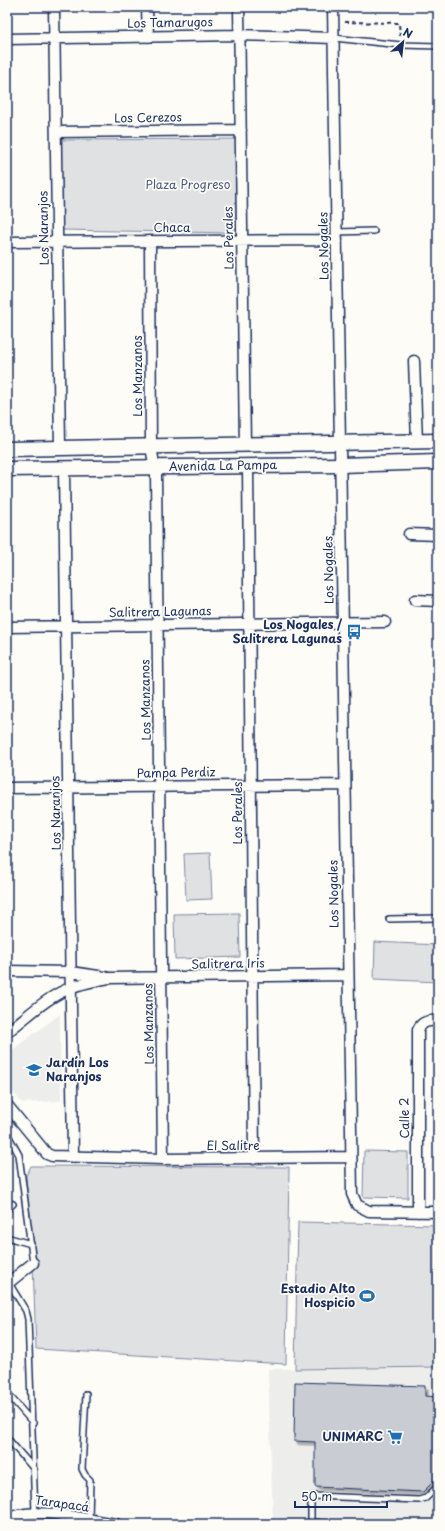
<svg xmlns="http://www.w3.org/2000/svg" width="445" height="1531" font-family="'Playpen Sans',sans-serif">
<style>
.built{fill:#edeeec}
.green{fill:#e0e1e3;stroke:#7e88a0}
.building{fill:#c9ccd3;stroke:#1b2f5e;filter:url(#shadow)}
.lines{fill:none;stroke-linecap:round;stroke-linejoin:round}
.lane-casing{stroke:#1b2f5e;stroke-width:8}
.street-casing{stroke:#1b2f5e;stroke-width:13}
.secondary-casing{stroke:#1b2f5e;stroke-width:17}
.path{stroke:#1b2f5e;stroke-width:2;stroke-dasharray:4 3;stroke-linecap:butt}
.lane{stroke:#fdfcf7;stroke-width:5}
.street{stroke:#fdfcf7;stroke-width:10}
.secondary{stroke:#fdfcf7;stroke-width:14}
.labels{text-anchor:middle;stroke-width:3.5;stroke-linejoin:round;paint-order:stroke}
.street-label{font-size:12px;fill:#1b2f5e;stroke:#fdfcf7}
.park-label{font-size:12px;fill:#4c5c7f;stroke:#fdfcf7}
.poi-label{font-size:12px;font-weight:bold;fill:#1b2f5e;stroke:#fdfcf7;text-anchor:end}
</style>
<defs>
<filter id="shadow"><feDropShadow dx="3.5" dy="3.5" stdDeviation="0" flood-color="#0004"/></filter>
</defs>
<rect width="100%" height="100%" fill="#fdfcf7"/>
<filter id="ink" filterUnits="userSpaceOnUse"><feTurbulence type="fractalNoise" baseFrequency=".025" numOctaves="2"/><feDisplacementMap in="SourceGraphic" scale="8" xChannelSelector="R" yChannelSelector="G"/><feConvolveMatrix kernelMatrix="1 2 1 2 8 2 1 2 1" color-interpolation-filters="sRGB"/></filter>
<g filter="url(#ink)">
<path class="built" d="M60,1014L61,1101L22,1103L7,1085V1054Z
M438,1367V1524H273L268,1369Z"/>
<path class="green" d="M236,139V233L60,230L59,140Z
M210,853L212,899L186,900L184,854Z
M239,913L240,957L175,959L174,914Z
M375,942L438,945V982L374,979Z
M364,1151L408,1152V1198L363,1197Z
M31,1166L289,1167L286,1364L36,1349L33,1263L26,1176Z
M298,1222L438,1225V1367L295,1369Z"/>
<path class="building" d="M295,1382L425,1386V1396L438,1397V1477L423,1492L315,1487V1442L294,1441Z"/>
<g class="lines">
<g class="lane-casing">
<path id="lane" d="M334,38L401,45L438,46
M438,195V211
M336,232L374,231
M389,919L438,918
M9,1137L19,1155L33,1263
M7,1210L13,1204
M7,1240L10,1238L31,1244
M9,1283L26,1311L28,1319L35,1513
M7,1393L33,1423
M86,1394L82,1469L85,1475L90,1480L89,1520
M7,1438L34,1469
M333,1524L311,1522V1498L313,1496L419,1500L426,1498L438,1486"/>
</g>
<g class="street-casing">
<path id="street" d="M54,7L60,448
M147,7L148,37
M239,7L245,446
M333,7L352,1194L357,1205L369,1211L438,1212
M7,39L239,35L334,38
M56,132L241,130
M150,241L151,447L156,474L163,1159
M7,242L337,240
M414,361L417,442
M248,466L254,1159
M64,468L73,1157
M409,534L438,535
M415,600L438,601
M7,627L385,622
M7,788L345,785
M7,971L71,972L105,977
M7,1032C27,1017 47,997 70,988C82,983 96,981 109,978L348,975
M7,1105L47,1154L52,1156L163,1159L351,1157
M418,1212V1030C422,1021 429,1020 438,1021
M7,1284L33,1263
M7,1519C31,1505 88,1520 116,1524"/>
</g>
<g class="secondary-casing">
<path id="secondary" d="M7,449L438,441
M7,469L340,465L438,462"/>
</g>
<path class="path" d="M345,22L399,23L400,36"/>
<use href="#lane" class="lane"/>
<use href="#street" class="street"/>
<use href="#secondary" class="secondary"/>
</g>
</g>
<defs>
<g id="bus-bare" transform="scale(1.2)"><path d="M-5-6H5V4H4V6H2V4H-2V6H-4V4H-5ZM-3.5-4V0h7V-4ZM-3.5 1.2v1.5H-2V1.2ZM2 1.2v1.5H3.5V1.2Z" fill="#1f6fb2" stroke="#fdfcf7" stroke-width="2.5" paint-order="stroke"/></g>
<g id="school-bare" transform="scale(1.2)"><path d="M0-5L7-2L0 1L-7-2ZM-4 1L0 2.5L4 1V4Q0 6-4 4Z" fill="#1f6fb2" stroke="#fdfcf7" stroke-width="2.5" paint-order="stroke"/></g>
<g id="stadium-bare" transform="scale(1.2)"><path d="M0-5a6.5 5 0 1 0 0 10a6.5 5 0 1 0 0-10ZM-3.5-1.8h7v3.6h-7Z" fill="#1f6fb2" stroke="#fdfcf7" stroke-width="2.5" paint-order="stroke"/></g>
<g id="supermarket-bare" transform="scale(1.2)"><path d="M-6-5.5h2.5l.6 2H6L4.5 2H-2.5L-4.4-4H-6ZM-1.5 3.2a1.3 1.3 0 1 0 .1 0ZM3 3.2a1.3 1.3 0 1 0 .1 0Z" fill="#1f6fb2" stroke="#fdfcf7" stroke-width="2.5" paint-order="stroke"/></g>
</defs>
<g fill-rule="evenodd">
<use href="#bus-bare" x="354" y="632"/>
<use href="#school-bare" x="34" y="1070"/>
<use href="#stadium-bare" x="367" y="1296"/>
<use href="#supermarket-bare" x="395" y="1437"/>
</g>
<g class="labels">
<g class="street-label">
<text transform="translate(170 23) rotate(-1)" y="4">Los Tamarugos</text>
<text transform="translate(148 118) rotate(-1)" y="4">Los Cerezos</text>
<text transform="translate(44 228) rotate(-91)" y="4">Los Naranjos</text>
<text x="172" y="232">Chaca</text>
<text transform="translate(229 238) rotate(-91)" y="4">Los Perales</text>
<text transform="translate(324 246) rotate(-91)" y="4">Los Nogales</text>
<text transform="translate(138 376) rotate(-90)" y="4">Los Manzanos</text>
<text transform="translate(223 466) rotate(-1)" y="4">Avenida La Pampa</text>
<text transform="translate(329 570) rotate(-91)" y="4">Los Nogales</text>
<text transform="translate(160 612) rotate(-1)" y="4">Salitrera Lagunas</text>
<text transform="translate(146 700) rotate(-91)" y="4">Los Manzanos</text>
<text transform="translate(176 773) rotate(-1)" y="4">Pampa Perdiz</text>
<text transform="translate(56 813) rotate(-91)" y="4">Los Naranjos</text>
<text transform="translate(238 813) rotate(-90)" y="4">Los Perales</text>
<text transform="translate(334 894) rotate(-91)" y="4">Los Nogales</text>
<text transform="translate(228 964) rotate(-1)" y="4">Salitrera Iris</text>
<text transform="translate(149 1024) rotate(-91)" y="4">Los Manzanos</text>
<text transform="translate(405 1118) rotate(-90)" y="4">Calle 2</text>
<text x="233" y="1150">El Salitre</text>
<text transform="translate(62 1504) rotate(8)" y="4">Tarapacá</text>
</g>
<g class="park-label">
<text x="188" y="189">Plaza Progreso</text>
</g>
<g class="poi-label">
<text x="342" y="629">Los Nogales /<tspan x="342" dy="14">Salitrera Lagunas</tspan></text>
<text x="46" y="1067" text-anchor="start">Jardín Los<tspan x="46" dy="14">Naranjos</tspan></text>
<text x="355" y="1293">Estadio Alto<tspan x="355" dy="14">Hospicio</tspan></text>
<text x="383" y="1441">UNIMARC</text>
</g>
</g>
<rect width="445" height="1531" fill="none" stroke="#fdfcf7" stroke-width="24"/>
<rect x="12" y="12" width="421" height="1507" fill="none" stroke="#1b2f5e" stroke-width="1.5" filter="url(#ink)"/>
<g transform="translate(403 42) rotate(28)" stroke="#fdfcf7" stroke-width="3" paint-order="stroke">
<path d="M0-3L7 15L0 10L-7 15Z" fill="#1b2f5e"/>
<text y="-6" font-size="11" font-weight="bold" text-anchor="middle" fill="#1b2f5e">N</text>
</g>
<path d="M295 1501v6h92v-6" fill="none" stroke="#1b2f5e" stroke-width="2"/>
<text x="301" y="1501" font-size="12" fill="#1b2f5e" stroke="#fdfcf7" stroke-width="3" paint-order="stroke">50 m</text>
</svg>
